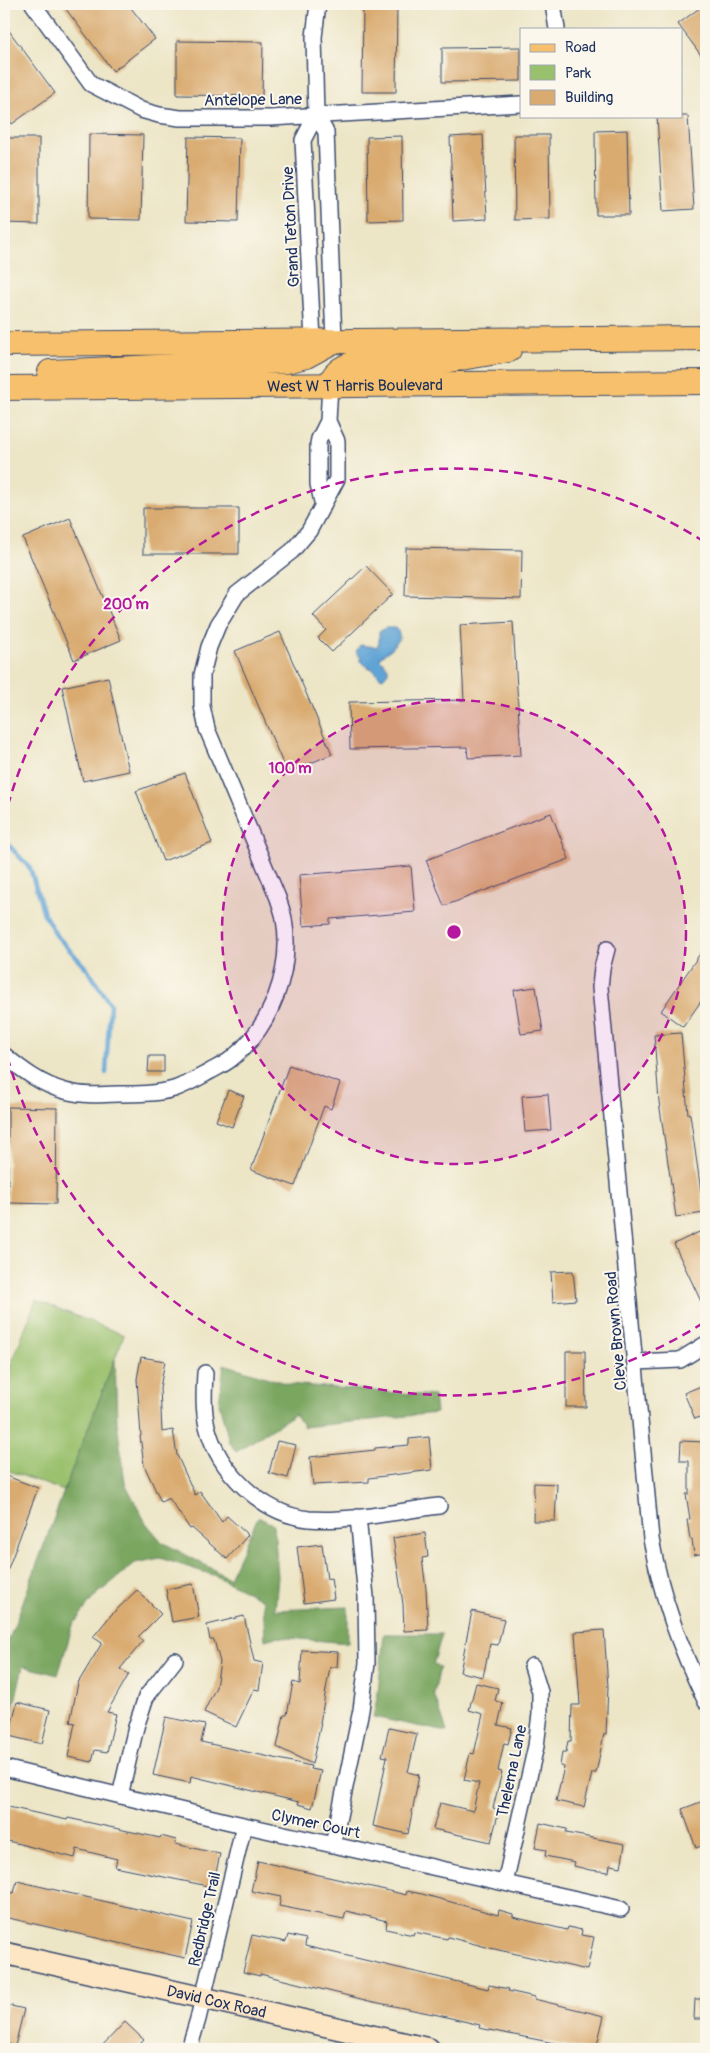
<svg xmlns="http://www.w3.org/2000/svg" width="710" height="2053" font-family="Pangolin,sans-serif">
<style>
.green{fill:#99c06c;stroke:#5a7865}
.forest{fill:#7aa660;stroke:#4a6a5f}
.water{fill:#61a4d5;stroke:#3e6a9a}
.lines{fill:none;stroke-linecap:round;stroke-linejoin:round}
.stream{stroke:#61a4d5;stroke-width:4.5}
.building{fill:#d9ab71}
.street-casing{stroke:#3a4a6e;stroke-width:18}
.secondary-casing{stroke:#3a4a6e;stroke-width:24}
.primary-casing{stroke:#3a4a6e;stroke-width:26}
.street{stroke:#fff;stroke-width:15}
.secondary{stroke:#fce6c4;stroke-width:21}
.primary{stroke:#f7c06c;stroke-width:24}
.ring{fill:none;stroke:#b5179e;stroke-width:2.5;stroke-dasharray:9 6}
.labels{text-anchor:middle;stroke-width:4;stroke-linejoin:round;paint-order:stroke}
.street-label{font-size:16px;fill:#1b2f5e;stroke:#fbf7ec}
.centre{fill:#b5179e;stroke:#fbf7ec;stroke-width:2.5}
.ring-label{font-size:15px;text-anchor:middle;font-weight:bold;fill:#b5179e;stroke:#fbf7ec;stroke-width:4;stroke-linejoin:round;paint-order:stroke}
</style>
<rect width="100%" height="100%" fill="#fbf7ec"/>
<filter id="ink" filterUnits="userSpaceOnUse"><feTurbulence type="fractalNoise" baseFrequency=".02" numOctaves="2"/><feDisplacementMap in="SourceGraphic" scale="10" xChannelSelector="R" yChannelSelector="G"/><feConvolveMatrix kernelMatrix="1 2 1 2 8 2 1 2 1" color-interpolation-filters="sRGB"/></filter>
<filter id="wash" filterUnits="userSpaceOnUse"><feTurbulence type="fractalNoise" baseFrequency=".0096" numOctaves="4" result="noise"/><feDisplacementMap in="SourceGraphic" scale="20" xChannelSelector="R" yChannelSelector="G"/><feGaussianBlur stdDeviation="1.12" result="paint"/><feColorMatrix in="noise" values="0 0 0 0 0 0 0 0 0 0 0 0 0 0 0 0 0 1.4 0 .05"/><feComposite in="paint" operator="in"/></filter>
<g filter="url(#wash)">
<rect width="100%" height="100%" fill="#ece5c6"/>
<path class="green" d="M36,1300L124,1335L64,1491L4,1469V1383Z"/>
<path class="forest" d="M115,1359L117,1423L125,1483L146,1523L162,1542L229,1578L258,1517L274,1525L278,1577L275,1610L348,1607V1643L276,1637L265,1640L263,1600L216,1576L160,1558L135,1563L94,1597L73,1625L58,1675L23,1666L5,1746H4V1653L64,1491Z
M224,1364L288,1384L434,1396L436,1413L304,1427L295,1414L236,1452L229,1441L219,1403Z
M384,1634H442L433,1665L440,1667L434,1694L447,1732L373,1717L378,1693Z"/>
<path class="water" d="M385,628H395L398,631L400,638L391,649L380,657V659L388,668V672L383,678L380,677L371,668L370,669L359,660L361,658L356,652L360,645L376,647L379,643V632Z"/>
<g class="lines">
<path class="stream" d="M4,840L30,868L44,914L56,935L88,970L110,1004L106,1073"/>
</g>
<g id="blocks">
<path class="building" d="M62,4H128L155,39L113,71Z
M363,4H397L396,92H362Z
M705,4H706V62L678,24Z
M4,24L55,93L12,124L4,113Z
M177,41L263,42L262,96L177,95Z
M521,47V81L442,82V48Z
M657,116H688L694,209L663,211Z
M627,130L629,215H596L595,131Z
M89,134L143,135L141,220L88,219Z
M483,135L487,219L453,221L450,137Z
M514,135H549L550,219L515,220Z
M402,136L403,220L368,221L367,137Z
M188,137L240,138L238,222L186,221Z
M4,138H39V224L4,223Z
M143,508H239V554H143Z
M70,518L121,640L74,660L23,538Z
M406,548L522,550L521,599L405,596Z
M366,566L393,594L332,652L318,638L326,630L313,616Z
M513,622L521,755L468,758L467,747L350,749L349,702L464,700L460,625Z
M280,632L332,754L287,773L235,651Z
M108,677L129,771L83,781L62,687Z
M185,773L212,843L163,861L136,791Z
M551,813L569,859L444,906L426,860Z
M411,866L415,912L330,919V924L303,926L299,875Z
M706,945V994L683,1027L661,1011Z
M536,987L543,1031L521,1034L514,990Z
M681,1033L688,1114H690L704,1213L676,1217L659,1102L654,1035Z
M149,1056H164V1072H148Z
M289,1065L340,1083L331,1109L324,1106L295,1186L251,1170Z
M228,1090L244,1096L232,1127L216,1121Z
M548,1094L551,1130L525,1132L522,1096Z
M8,1107L57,1108L56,1204L8,1203Z
M699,1232L706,1247V1312L674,1244Z
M573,1271L576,1300L553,1302L551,1272Z
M566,1351H585L586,1407H566Z
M141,1357L165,1361L160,1388L162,1432L173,1430L177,1455L195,1495L200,1491L222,1522L227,1516L248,1535L227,1559L192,1528L190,1529L169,1498L161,1502L144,1465L140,1436H141L137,1379Z
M706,1384V1414L695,1419L684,1393Z
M429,1437L432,1470L369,1478V1482L313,1485L310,1457L375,1450V1448L409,1445V1439Z
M277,1441L296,1445L288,1478L269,1473Z
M681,1441L706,1442V1553L694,1555L692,1539H690L687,1520L690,1519L686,1494H689V1461H680Z
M4,1475L38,1488L5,1577H4Z
M534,1483L557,1484L555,1521H533Z
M425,1533L428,1557L422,1558L426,1589L428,1630L404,1631L403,1604L393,1538Z
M322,1544L327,1579L331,1578L334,1599L304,1603L297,1547Z
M193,1584L199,1617L172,1622L166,1589Z
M137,1590L161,1614L138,1637L143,1641L120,1669L129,1674L107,1712L116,1714L107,1752L95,1750L92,1762L68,1757L75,1723L70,1722L78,1683L102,1643L93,1637L111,1615Z
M472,1611L504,1619L498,1645L490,1644L483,1677L460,1672Z
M244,1616L254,1661L263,1663L259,1690L254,1689L236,1727L204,1712L216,1687L220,1662L214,1640H210L207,1625Z
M604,1630L608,1687L606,1734H604L596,1773H592L584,1807L556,1801L564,1767L560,1766L562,1752H566L568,1741H571L572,1705H580L575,1632Z
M302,1650L338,1652L337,1667H330L320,1723H321L312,1764L277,1747L284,1715H287L293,1682L300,1684Z
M476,1683L498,1688L495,1701L503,1703L498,1725L512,1728L508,1744L504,1743L498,1771L502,1772L493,1808L499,1810L491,1842L433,1829L440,1803L473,1811L479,1783L464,1780L470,1753L474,1754L483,1714L469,1710Z
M17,1702L50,1710L42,1744L9,1736Z
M166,1717L205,1725L201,1742L311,1766L310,1769L321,1771L312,1808L298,1804L299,1802L191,1776L190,1783L153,1775Z
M389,1728L417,1734L408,1772L419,1775L408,1834L373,1826L387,1757L382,1756Z
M706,1800V1844L696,1848L682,1809Z
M4,1806L67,1820L68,1818L160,1838L161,1836L176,1840L175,1844L220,1854L213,1887L115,1867L117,1859L77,1849L75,1858L4,1840Z
M540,1823L567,1829L566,1833L625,1844L621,1867L610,1865L609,1872L590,1870L574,1866L575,1862L545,1856L546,1850L535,1848Z
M258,1861L394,1892L406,1895L407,1891L422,1894L498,1915L499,1910L513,1914V1917L567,1930L568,1927L582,1930L581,1935L594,1937L587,1970L490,1948L448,1937L447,1939L414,1932L413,1935L386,1929L387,1921L346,1911L344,1919L279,1906L281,1897L251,1891Z
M17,1881L193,1922L185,1958L4,1917V1891L14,1893Z
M252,1935L286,1942L288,1935L306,1939L305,1946L488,1989L489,1985L509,1989L508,1991L535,1997L534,1999L604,2016L596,2049H584L479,2028L480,2025L438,2015L369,2001L260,1974V1976L243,1972Z
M695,1999H706V2019H694Z
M7,2005L24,2009L15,2046L4,2043V2019Z
M125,2022L144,2040L135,2049H99Z"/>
</g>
</g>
<g filter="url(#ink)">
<use href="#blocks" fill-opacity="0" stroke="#3a4a6e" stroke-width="1"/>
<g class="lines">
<g class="street-casing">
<path id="street" d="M33,4L91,84L141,110L159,115L180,118H270L521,104
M318,4L314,37L316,115L326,132L334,341
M553,4L557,29
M313,341L303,140L316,115
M323,506L318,484V444L319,439L328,421
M607,949L602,968L600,987L651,1539C662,1600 680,1647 706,1702
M4,1055C22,1070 42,1085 65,1091C83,1096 100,1095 118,1094C137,1094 156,1094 174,1089C186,1085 198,1078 209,1072C216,1068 225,1064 231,1059C271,1028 293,969 284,919C283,912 280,905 278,898L207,729L202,706V675L209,647L218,625L237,594L292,551L309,531L337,479V441L328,421L330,385
M636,1362L680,1360L706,1344
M205,1373C204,1391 203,1409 207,1426C218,1471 262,1514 309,1519C350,1522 398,1511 439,1506
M4,1768L230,1822L621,1909
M120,1796L136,1727L146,1697L175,1660
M333,1845L361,1710L367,1663L366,1597L358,1517
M505,1883L536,1746L540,1714V1692L532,1666
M189,2049L198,2019L244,1825"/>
</g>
<g class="secondary-casing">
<g id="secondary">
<path id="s1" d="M4,1953L429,2049"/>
</g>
</g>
<g class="primary-casing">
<g id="primary">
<path d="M4,344L706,338"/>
<path d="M50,372L286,361L306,356L330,343"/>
<path d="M330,385C333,373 341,368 352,364L443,361L509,350"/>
<path id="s2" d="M4,388L706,382"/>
</g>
</g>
<use href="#street" class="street"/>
<use href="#secondary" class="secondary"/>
<use href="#primary" class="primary"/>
</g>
</g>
<circle cx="454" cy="932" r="232" fill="#b5179e" fill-opacity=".12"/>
<g class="ring">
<circle cx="454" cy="932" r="232"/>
<path d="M703 1323A464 464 0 0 1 4 1044M4 820A464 464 0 0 1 703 541"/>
</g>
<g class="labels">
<g class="street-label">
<text transform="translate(253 99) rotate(-1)" y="6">Antelope Lane</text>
<text transform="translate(290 227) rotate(-93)" y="6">Grand Teton Drive</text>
<text dy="6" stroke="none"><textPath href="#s2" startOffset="351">West W T Harris Boulevard</textPath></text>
<text transform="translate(615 1331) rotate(-95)" y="6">Cleve Brown Road</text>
<text transform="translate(511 1771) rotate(-78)" y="6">Thelema Lane</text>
<text transform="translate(316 1823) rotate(12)" y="6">Clymer Court</text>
<text transform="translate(204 1919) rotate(-77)" y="6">Redbridge Trail</text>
<text dy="6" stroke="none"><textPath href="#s1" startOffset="218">David Cox Road</textPath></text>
</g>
</g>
<circle cx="454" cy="932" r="8" class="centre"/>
<g class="ring-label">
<text x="126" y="609">200 m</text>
<text x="290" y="773">100 m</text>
</g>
<rect width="710" height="2053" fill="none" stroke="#fbf7ec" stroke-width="20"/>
<rect x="520" y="28" width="162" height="90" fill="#fbf7ec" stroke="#a1a7b3"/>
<rect x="530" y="44" width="25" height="8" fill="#f7c06c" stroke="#a1a7b3"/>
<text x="565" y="52" font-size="15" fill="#1b2f5e">Road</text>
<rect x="530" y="65" width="25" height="15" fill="#99c06c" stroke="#a1a7b3"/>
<text x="565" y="78" font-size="15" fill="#1b2f5e">Park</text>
<rect x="530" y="90" width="25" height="15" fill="#d9ab71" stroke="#a1a7b3"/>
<text x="565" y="102" font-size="15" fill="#1b2f5e">Building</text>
</svg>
